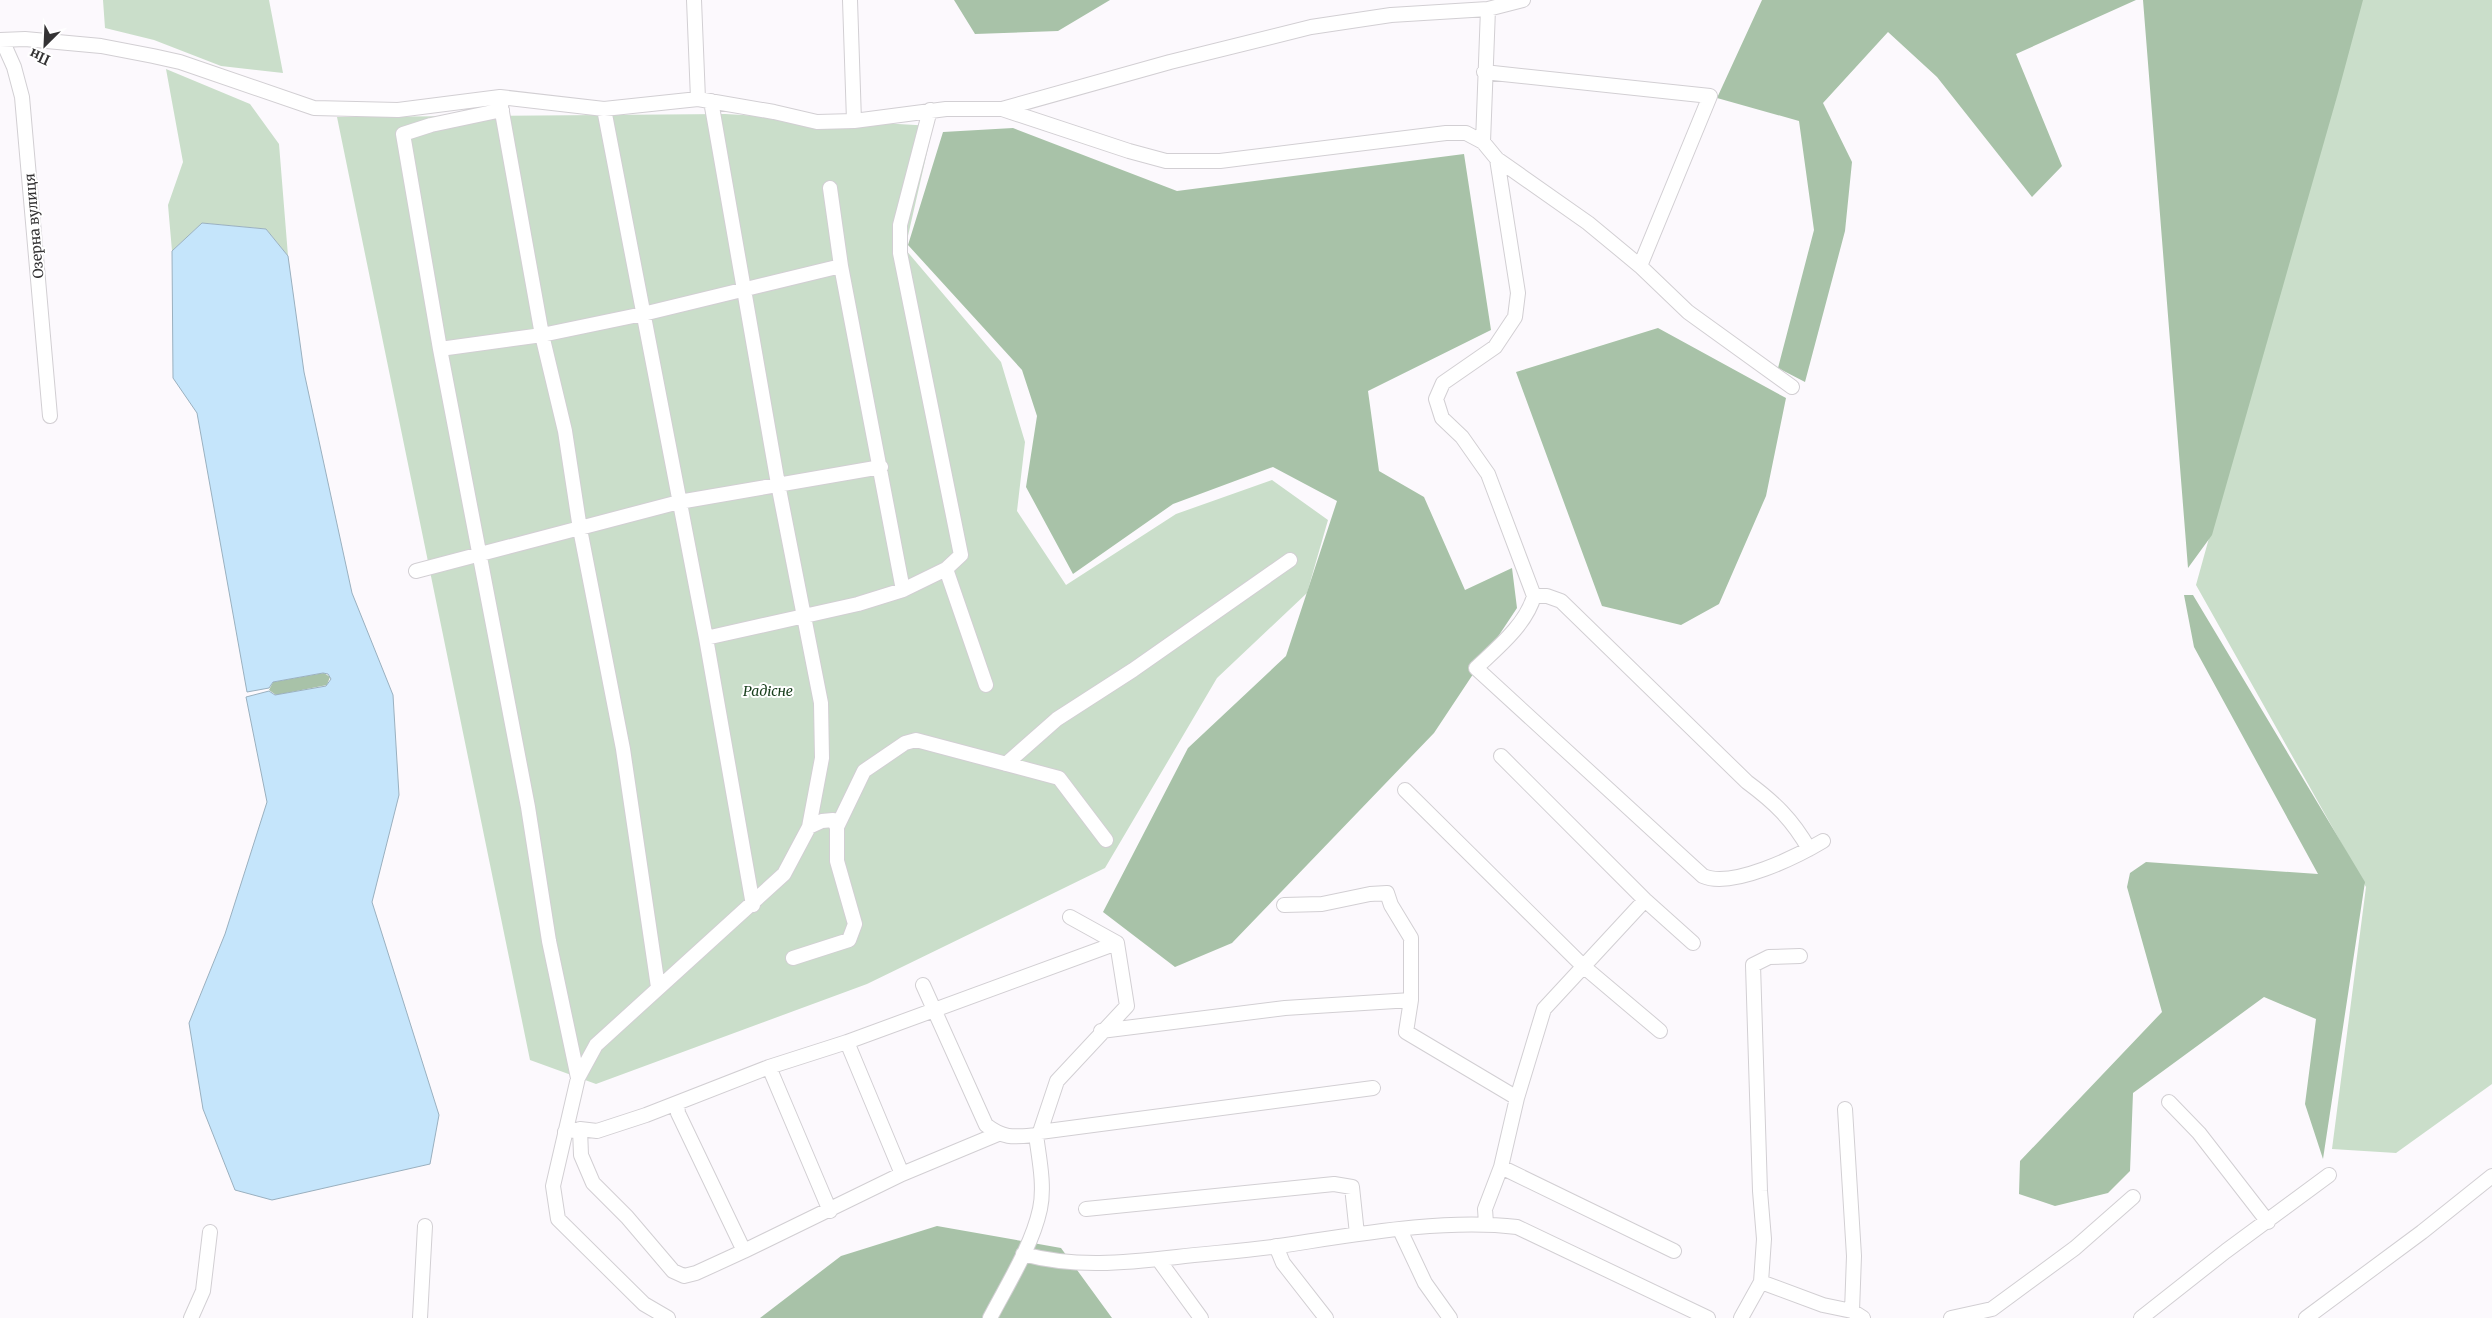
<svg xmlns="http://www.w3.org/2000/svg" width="2492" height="1318" font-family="Merriweather,serif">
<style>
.green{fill:#cadeca}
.forest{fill:#a8c2a8}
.water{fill:#c5e5fb;stroke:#9ab0bf}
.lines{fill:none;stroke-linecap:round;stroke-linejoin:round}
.minor-casing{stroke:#d2cfd3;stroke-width:16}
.minor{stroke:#fff;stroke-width:14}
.labels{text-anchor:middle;stroke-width:4;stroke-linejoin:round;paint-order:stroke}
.street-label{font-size:14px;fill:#343334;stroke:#fff}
.park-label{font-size:14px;font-style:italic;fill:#163d1a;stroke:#fff}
</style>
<rect width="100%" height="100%" fill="#fcf9fd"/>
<path class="green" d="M103,0H269L283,73L221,66L154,40L105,28Z
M2358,0H2492V1084L2396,1153L2332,1149L2366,887L2196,585Z
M166,69L250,104L279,144L288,256L266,229L202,223L172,251L168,205L183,162Z
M725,114L933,126L905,249L1001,362L1025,442L1017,511L1066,585L1176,514L1272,480L1328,520L1307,593L1217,678L1105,868L867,984L596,1084L530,1060L337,117Z"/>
<path class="forest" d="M954,0H1110L1058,31L975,34Z
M1762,0H2136L2016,54L2062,166L2032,197L1937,77L1888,32L1823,103L1852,162L1845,231L1805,382L1778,368L1814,230L1799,121L1717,98Z
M2143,0H2363L2338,93L2212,535L2188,568Z
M1013,128L1177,191L1464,154L1491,330L1368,391L1379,471L1424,497L1465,590L1512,568L1517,608L1434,733L1232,943L1175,967L1103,912L1188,748L1286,656L1337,501L1273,467L1173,504L1073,574L1026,487L1037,416L1022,370L908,245L943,132Z
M1658,328L1786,398L1766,496L1719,604L1681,625L1602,606L1516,372Z
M2184,595H2193L2365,882L2323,1159L2305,1104L2316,1019L2264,997L2133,1093L2130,1171L2108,1193L2055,1206L2019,1194L2020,1161L2162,1012L2127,887L2130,873L2146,862L2318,874L2194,647Z
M324,673L330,677L327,685L276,695L269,690L273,682Z
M937,1226L1061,1248L1112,1318H760L841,1256Z"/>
<path class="water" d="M202,223L266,229L288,256L304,372L352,593L393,695L399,795L372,902L439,1115L430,1164L272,1200L235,1190L203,1109L189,1023L225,934L267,802L246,697L269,691L275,695L326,686L331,679L328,674L323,673L273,682L269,688L247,692L197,413L173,378L172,251Z"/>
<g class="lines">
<g class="minor-casing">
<path id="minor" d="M694,0L698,99
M850,0L854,121
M0,40L25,39L101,46L153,56L180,62L314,108L398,110L500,97L604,109L698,99L774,112L817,122L854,121L946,109H1002L1170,62L1311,27L1391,15L1488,9L1523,0
M2,40L14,67L22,97L50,416
M1484,72L1710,96L1640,266
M500,101L542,335L565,431L580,529L623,749L658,987
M604,109L706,638L753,905
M1002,109L1129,151L1166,161H1220L1446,133H1466L1483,142L1497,159L1588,223L1640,266L1688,312L1792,387
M502,110L431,125L403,134L440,349L528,807L549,941L578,1078
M930,110L900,225V253L961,555L946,569L986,685
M1483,142L1488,9
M1497,159L1518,293L1515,317L1495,347L1443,383L1436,399L1442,418L1462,437L1488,474L1534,596C1526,625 1496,649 1476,668L1703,876C1732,889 1798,856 1823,841
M830,188L841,266L903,590
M440,349L542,335L643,314L841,266
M416,571L679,502L881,467
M1534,596H1547L1561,601L1747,782C1774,802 1792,819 1809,849
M706,638L858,604L903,590L946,569
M1501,756L1645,900L1693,943
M1006,764L1057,719L1133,670L1290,560
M1405,790L1583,966L1660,1031
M837,827L864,771L905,743L916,740L1059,778L1106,840
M1284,905L1322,904L1370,894L1387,893L1391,905L1411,938V1000L1406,1032L1517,1098
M793,958L849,940L855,924L837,861V827L833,820L822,821L809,827
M923,985L986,1125C1004,1139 1014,1137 1036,1135
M1101,1031L1285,1008L1411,1000
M847,1042L902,1174
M769,1067L830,1211
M2169,1102L2199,1133L2268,1222
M677,1103L678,1113L744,1251
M1845,1109L1854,1256L1852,1311
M580,1129L581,1155L593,1183L627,1217L673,1271L684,1276L696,1273L744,1251L902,1174L998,1134
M565,1132L580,1129L597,1131L646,1115L769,1067L847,1042L1117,943
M1040,1132L1373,1088
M1501,1167L1674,1251
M1086,1209L1334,1184L1352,1187L1357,1234
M1486,1223L1485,1209L1501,1167L1517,1098L1544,1009L1645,900
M1400,1230L1425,1283L1450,1318
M1276,1246L1283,1263L1326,1318
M1023,1254C1074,1268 1125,1263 1177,1257C1211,1253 1245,1251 1279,1246C1353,1235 1443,1218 1517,1227L1708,1318
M1158,1259L1201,1318
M1761,1282L1823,1305L1852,1311L1863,1318
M191,1318L203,1291L210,1232
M420,1318L425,1226
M668,1318L644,1304L558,1219L553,1186L578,1078L596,1045L784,874L809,827L822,758L821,703L778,484L711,101
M990,1318C1007,1285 1032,1246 1040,1209C1045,1186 1039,1158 1036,1135L1040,1132L1057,1081L1127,1006L1117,943L1070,917
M1741,1318L1761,1282L1764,1239L1760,1191L1753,965L1769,957L1800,956
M1951,1318L1992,1309L2075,1248L2133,1197
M2141,1318L2226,1251L2329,1175
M2306,1318L2422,1232L2492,1176"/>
</g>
<use href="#minor" class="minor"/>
</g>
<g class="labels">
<g class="street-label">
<text transform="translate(34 226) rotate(-95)" y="5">Озерна вулиця</text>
</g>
<g class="park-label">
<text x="768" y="696">Радісне</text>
</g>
</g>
<g transform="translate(45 45) rotate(204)" stroke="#ffffff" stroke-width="4" paint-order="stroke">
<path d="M0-4L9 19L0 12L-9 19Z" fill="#343334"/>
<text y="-8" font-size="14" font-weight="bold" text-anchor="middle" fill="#343334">Пн</text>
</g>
</svg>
